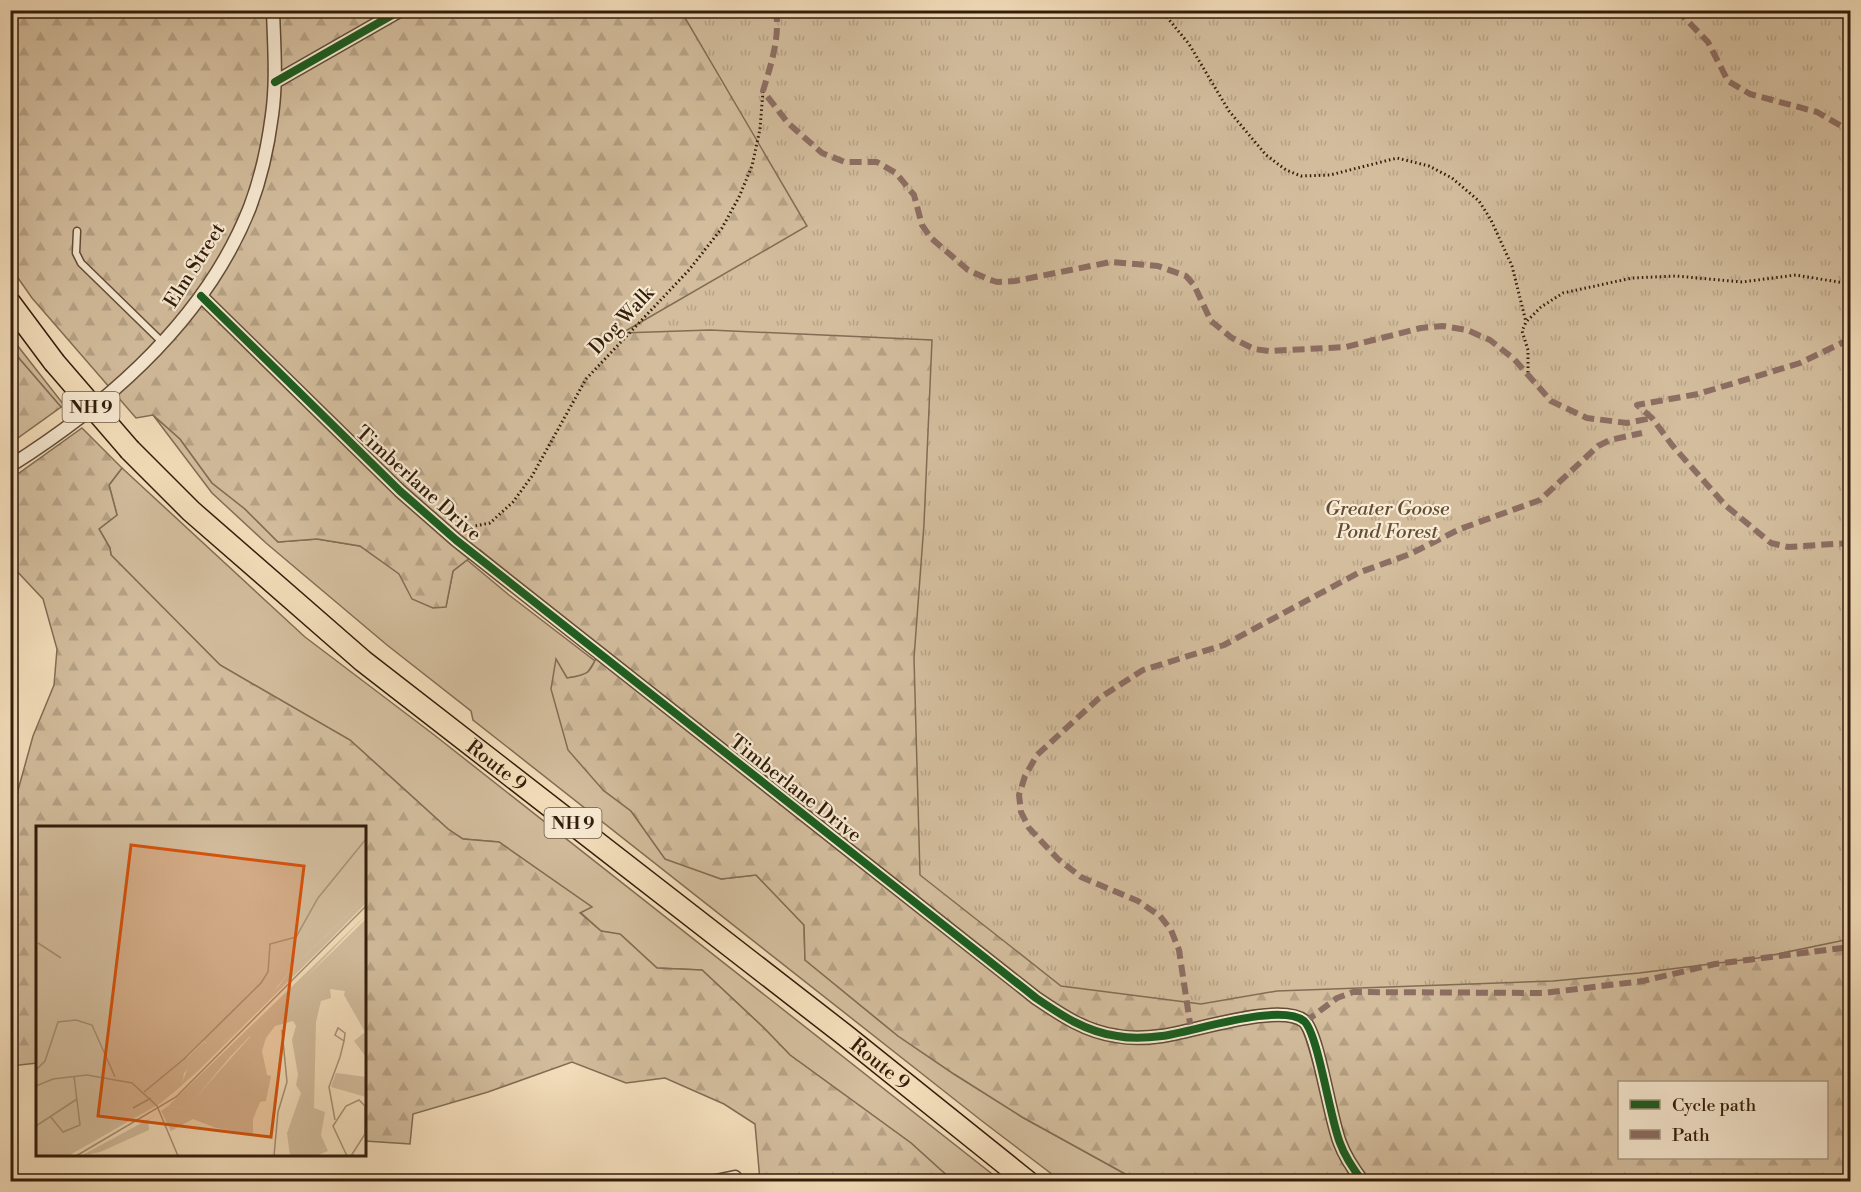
<svg xmlns="http://www.w3.org/2000/svg" width="1861" height="1192" font-family="'Libre Bodoni',serif">
<style>
.green{fill:#d3bd9d;stroke:#826d54;stroke-width:1.5}
.forest{fill:url(#forest-firs);stroke:#826d54;stroke-width:1.5;fill-rule:evenodd}
.park{fill:url(#park-tufts);stroke:#826d54;stroke-width:1.5}
.lines{fill:none;stroke-linecap:round;stroke-linejoin:round}
.service-casing{stroke:#624d37;stroke-width:9}
.minor-casing{stroke:#624d37;stroke-width:15}
.trunk-casing{stroke:#321d0b;stroke-width:24}
.path{stroke:#321d0b;stroke-width:3;stroke-dasharray:1.5 3;stroke-linecap:butt}
.service{stroke:#f8ead3;stroke-width:6}
.minor{stroke:#f8ead3;stroke-width:12}
.trunk{stroke:#f4debb;stroke-width:21}
.trunk-bridge-casing{stroke:#321d0b;stroke-width:24;stroke-linecap:butt}
.trunk-bridge{stroke:#f4debb;stroke-width:21}
.quiet{stroke:#8d6e63;stroke-width:6;stroke-dasharray:12 6;stroke-linecap:butt}
.cycleway-casing{stroke:#f8ead3;stroke-width:11}
.cycleway{stroke:#1b5e20;stroke-width:8}
.labels{text-anchor:middle;stroke-width:4.5;stroke-linejoin:round;paint-order:stroke}
.shield{fill:#f8ead3;stroke:#6d5a47;stroke-width:1.5}
.shield-label{font-size:18px;font-weight:bold;fill:#321d0b}
.street-label{font-size:20px;fill:#321d0b;stroke:#f8ead3}
.park-label{font-size:20px;font-style:italic;fill:#624d37;stroke:#f8ead3}
.inset-road{fill:none;stroke:#a69175;stroke-width:1.5}
.view{fill:#d6530c;fill-opacity:0.15;stroke:#d6530c;stroke-width:3}
.inset-edge{fill:none;stroke:#321d0b;stroke-width:3}
</style>
<defs>
<pattern id="forest-firs" width="22" height="20" patternUnits="userSpaceOnUse" patternTransform="scale(1.5)"><rect width="22" height="20" fill="#d3bd9d"/><path d="M5 1l3.5 6h-7zM16 11l3.5 6h-7z" fill="#b6a286"/></pattern>
<pattern id="park-tufts" width="24" height="20" patternUnits="userSpaceOnUse" patternTransform="scale(1.5)"><rect width="24" height="20" fill="#d3bd9d"/><path d="M3 7l-1-3M5 7V3M7 7l1-3M15 17l-1-3M17 17v-4M19 17l1-3" fill="none" stroke="#b6a286"/></pattern>
</defs>
<rect width="100%" height="100%" fill="#f4debb"/>
<filter id="stains"><feTurbulence type="fractalNoise" baseFrequency=".00333" numOctaves="4"/><feColorMatrix values="0 0 0 0 .2 0 0 0 0 .09 0 0 0 0 .02 0 0 0 .5 -.17"/></filter>
<radialGradient id="worn" r=".72"><stop offset=".6" stop-color="#630" stop-opacity="0"/><stop offset="1" stop-color="#630" stop-opacity=".3"/></radialGradient>
<path class="green" d="M10,336L64,405L61,407L11,349Z
M153,415L180,439L212,483L245,509L278,542L317,539L360,546L446,606L453,571L467,560L509,595L595,661L586,675L567,678L556,660L603,790L631,811L665,858L721,879L756,875L804,925L805,960L898,1036L954,1074L1022,1117L1138,1181H1061L982,1121L473,720L471,711L387,645L266,543L212,493Z
M122,468L305,637L433,734L1001,1181H953L911,1143L790,1055L764,1028L702,970L657,968L621,935L601,931L580,912L591,907L499,842L463,839L448,829L350,740L220,665L111,555L110,548L99,529L117,515L109,485Z"/>
<path class="forest" d="M10,11H1850V1181H1138L1022,1117L954,1074L898,1036L805,960L804,925L756,875L721,879L665,859L631,811L603,790L568,750L551,689L556,659L567,678C592,674 590,672 600,649L480,550L453,571L446,607L433,608L412,599L399,574L360,546L317,539L278,542L245,509L212,483L180,439L153,415L136,418L32,298L11,268ZM1620,1082H1826V1158H1620Z
M11,349L61,407L15,440L11,441Z
M82,428L122,468L109,485L117,515L99,529L110,548L111,555L220,665L350,740L448,829L463,839L499,842L592,907L580,913L601,931L620,934L657,968L702,970L764,1028L790,1055L911,1143L953,1181H760L755,1124L724,1104L665,1078L626,1083L572,1062L488,1092L413,1114L410,1144L365,1141L364,828H38L37,1063L11,1066L12,812L33,736L54,685L57,649L43,599L11,565V479Z"/>
<path class="park" d="M681,11H1850V939L1758,958L1639,973L1553,981L1277,991L1201,1004L1061,986L920,875L914,658L924,524L932,340L710,330L622,333L807,226Z"/>
<g class="lines">
<g class="service-casing">
<path id="service" d="M77,231L76,253L81,263L162,342"/>
</g>
<g class="minor-casing">
<path id="minor" d="M275,82L401,10
M201,296L400,491L456,540L1036,998C1061,1015 1086,1032 1117,1036C1132,1039 1147,1038 1162,1036C1193,1032 1280,1002 1304,1021C1318,1033 1330,1119 1340,1143C1345,1157 1354,1170 1363,1182
M10,466C110,403 206,319 250,207C261,178 268,146 272,115C277,80 274,45 273,10
M711,1182L735,1177"/>
</g>
<g class="trunk-casing">
<g id="trunk">
<path d="M10,303L54,362"/>
<path id="s1" d="M130,450L191,511L363,661L846,1036L1028,1182"/>
</g>
</g>
<path class="path" d="M1161,10L1189,44L1229,111L1266,155L1286,170L1301,176L1330,175L1397,158L1429,166L1452,178L1479,201L1491,220L1512,266L1526,322
M1528,377V350L1522,331L1526,322L1541,307L1563,293L1632,278L1676,276L1742,282L1796,275L1850,284
M464,532L470,527L490,523L513,502L532,476L586,379L689,270L722,228L739,197L752,166L760,129L763,91"/>
<use href="#service" class="service"/>
<use href="#minor" class="minor"/>
<use href="#trunk" class="trunk"/>
<g class="trunk-bridge-casing">
<path id="trunk-bridge" d="M54,362L130,450"/>
</g>
<use href="#trunk-bridge" class="trunk-bridge"/>
<path class="quiet" d="M776,10C780,39 771,64 763,91L788,123L822,153L845,162H877L896,173L914,195L922,225L931,238L968,270L988,279L997,282L1015,281L1111,262L1158,266L1186,276L1194,285L1211,321L1232,338L1254,349L1269,351L1346,347L1421,328L1443,326L1467,330L1490,340L1514,359L1551,401L1587,418L1627,423L1652,418
M1677,10L1708,42L1728,81L1750,94L1817,112L1850,131
M1850,339L1800,363L1698,394L1637,405L1652,418L1672,445L1725,505L1771,543L1788,547L1850,543
M1305,1022L1337,998L1353,992L1544,993L1643,981L1715,964L1850,947
M1191,1030L1179,950L1171,930L1160,916L1138,901L1081,877L1058,859L1029,828L1021,812L1019,795L1025,776L1037,755L1098,699L1143,670L1224,645L1358,573L1410,554L1460,529L1540,500L1598,446L1610,440L1642,433"/>
<g class="cycleway-casing">
<path id="cycleway" d="M275,82L401,10
M201,296L400,491L456,540L1036,998C1061,1015 1086,1032 1117,1036C1132,1039 1147,1038 1162,1036C1193,1032 1280,1002 1304,1021C1318,1033 1330,1119 1340,1143C1345,1157 1354,1170 1363,1182"/>
</g>
<use href="#cycleway" class="cycleway"/>
</g>
<g class="labels">
<g class="shield">
<rect x="62.5" y="392" width="57" height="30" rx="4.5"/>
<rect x="544.5" y="808" width="57" height="30" rx="4.5"/>
</g>
<g class="shield-label">
<text x="91" y="413">NH 9</text>
<text x="573" y="829">NH 9</text>
</g>
<g class="street-label">
<text transform="translate(194 265) rotate(-58)" y="7">Elm Street</text>
<text transform="translate(621 320) rotate(-47)" y="7">Dog Walk</text>
<text transform="translate(419 483) rotate(42)" y="7">Timberlane Drive</text>
<text dy="7" stroke="none"><textPath href="#s1" startOffset="484">Route 9</textPath></text>
<text transform="translate(796 788) rotate(38)" y="7">Timberlane Drive</text>
<text dy="7" stroke="none"><textPath href="#s1" startOffset="970">Route 9</textPath></text>
</g>
<g class="park-label">
<text x="1387" y="515">Greater Goose<tspan x="1387" dy="23">Pond Forest</tspan></text>
</g>
</g>
<g transform="translate(36 826)">
<rect width="330" height="330" fill="#f4debb"/>
<path d="M330,72V77L291,117L162,245L137,267L125,275L145,259L152,242L151,232L168,215L170,219L187,216L198,208L202,195L242,161L255,143ZM330,89L193,232L162,269L144,283L132,280ZM122,288L112,294L113,304L64,326L45,330Z" fill="#d3bd9d"/>
<path d="M0,0H330V72L255,143L228,178L202,195L198,208L181,220H167L170,217L167,214L150,230L158,237L148,247L146,259L125,277L32,330H0ZM330,93V231L318,215L329,206L308,169L309,165L294,163L295,172L285,175L280,196L278,282L289,286L285,309L292,325L280,330H254L251,307L265,267L260,259L262,249L256,214L260,200L257,195L239,200L230,212L226,225L231,249L235,250L230,275L224,276L217,293V308L180,302L157,293L135,305L125,285L132,280L144,283L162,269L214,211L215,205ZM300,247L330,251V271L295,261Z" fill="#d3bd9d"/>
<path d="M12,0H231L232,81L224,153L205,171L128,160L121,205L109,176L58,198L49,193L40,140H33Z" fill="#d3bd9d"/>
<path class="inset-road" d="M0,93V123M2,117L25,132M0,244L9,235L22,196L40,194L56,199L79,251M0,260L17,253L51,249L96,257L121,280L142,330M108,266L148,233L225,157L232,146L234,118L260,111L282,72L330,13M97,282L115,272M14,290L27,306L44,299L38,250M299,294L293,261L304,231L308,215L309,207L302,202L299,209L308,215M0,300L41,273M40,330L140,271L330,80M238,330L242,286L251,256L246,204M311,330L297,300L310,280L323,274L329,280V308L315,330"/>
<path class="view" d="M95,19L268,40L235,311L62,290Z"/>
<rect width="330" height="330" class="inset-edge"/>
</g>
<rect width="1861" height="1192" fill="none" stroke="#f4debb" stroke-width="36"/>
<rect x="12" y="12" width="1837" height="1168" fill="none" stroke="#321d0b" stroke-width="3"/>
<rect x="18" y="18" width="1825" height="1156" fill="none" stroke="#321d0b" stroke-width="1.5"/>
<rect x="1618" y="1081" width="210" height="78" fill="#f8ead3" stroke="#a99883" stroke-width="1.5"/>
<rect x="1630" y="1100" width="30" height="9" fill="#1b5e20" stroke="#a99883" stroke-width="1.5"/>
<text x="1672" y="1111" font-size="18" fill="#321d0b">Cycle path</text>
<rect x="1630" y="1130" width="30" height="9" fill="#8d6e63" stroke="#a99883" stroke-width="1.5"/>
<text x="1672" y="1141" font-size="18" fill="#321d0b">Path</text>
<rect width="100%" height="100%" filter="url(#stains)"/>
<rect width="100%" height="100%" fill="url(#worn)"/>
</svg>
